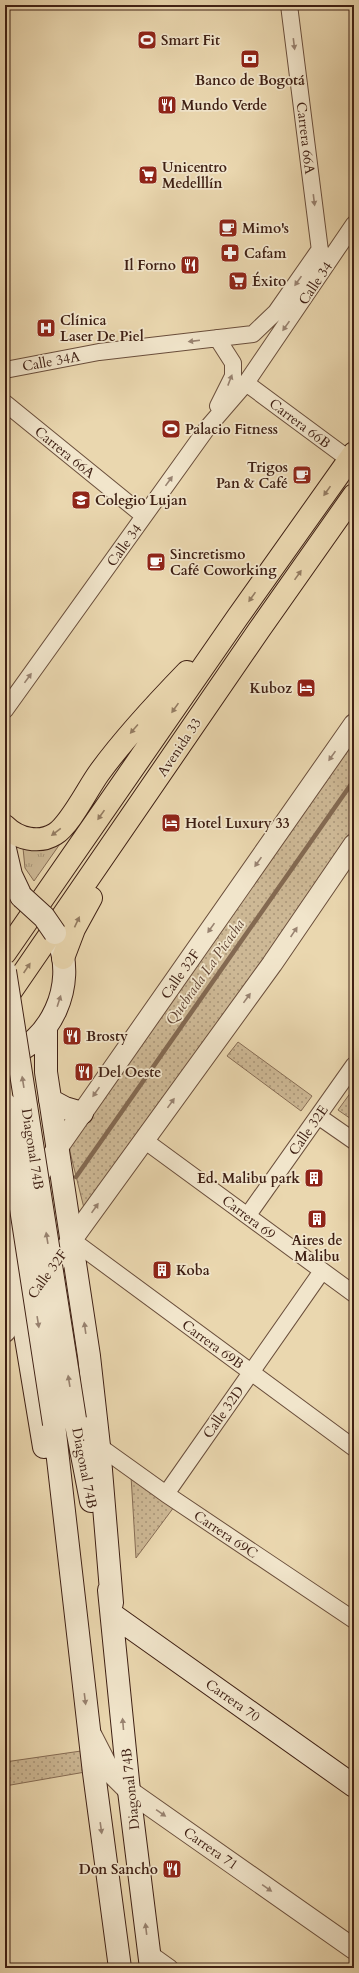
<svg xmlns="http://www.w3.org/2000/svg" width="359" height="1973" font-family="Cardo,serif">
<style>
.grass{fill:url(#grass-tufts);stroke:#866c54}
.park{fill:url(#park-dots);stroke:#866c54}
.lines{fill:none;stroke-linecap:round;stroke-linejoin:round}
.stream{stroke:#836951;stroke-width:4.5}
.minor-casing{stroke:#6a4e3b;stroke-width:18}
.tertiary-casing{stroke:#6a4e3b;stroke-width:22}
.secondary-casing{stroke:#3f2014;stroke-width:24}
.primary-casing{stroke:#3f2014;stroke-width:24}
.minor{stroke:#f1e5cb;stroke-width:16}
.tertiary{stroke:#f1e5cb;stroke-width:20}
.secondary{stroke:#f1e5cb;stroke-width:22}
.primary{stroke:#ead7af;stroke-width:22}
.secondary-bridge-casing{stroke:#3f2014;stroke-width:24;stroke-linecap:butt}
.secondary-bridge{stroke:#f1e5cb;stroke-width:22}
.oneway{fill:#988270}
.oneway2{fill:#947c62}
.labels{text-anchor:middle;stroke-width:3.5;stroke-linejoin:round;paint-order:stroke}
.poi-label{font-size:14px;font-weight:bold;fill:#3f2014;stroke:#f1e5cb;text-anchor:start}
.street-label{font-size:14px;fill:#3f2014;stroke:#f1e5cb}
.water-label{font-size:15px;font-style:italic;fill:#614433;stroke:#f1e5cb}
</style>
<defs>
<pattern id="grass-tufts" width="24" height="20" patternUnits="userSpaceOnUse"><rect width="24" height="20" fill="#cdb895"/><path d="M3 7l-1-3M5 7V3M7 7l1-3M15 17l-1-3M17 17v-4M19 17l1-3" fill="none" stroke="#a89578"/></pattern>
<pattern id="park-dots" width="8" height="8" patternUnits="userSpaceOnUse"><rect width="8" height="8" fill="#cdb895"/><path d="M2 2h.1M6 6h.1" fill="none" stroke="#a89578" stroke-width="1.8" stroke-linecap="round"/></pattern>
</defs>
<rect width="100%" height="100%" fill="#ead7af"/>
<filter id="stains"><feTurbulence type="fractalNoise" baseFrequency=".005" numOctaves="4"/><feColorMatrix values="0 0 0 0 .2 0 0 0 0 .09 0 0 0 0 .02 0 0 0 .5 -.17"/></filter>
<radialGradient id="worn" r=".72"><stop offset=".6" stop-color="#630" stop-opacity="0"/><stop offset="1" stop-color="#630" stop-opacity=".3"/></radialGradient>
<path class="grass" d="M62,841L34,881L25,868L23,848C37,853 49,848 62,841Z"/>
<path class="park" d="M354,724V844L87,1220L66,1136Z
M238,1042L312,1096L301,1111L227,1056Z
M354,1088V1121L338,1110Z
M131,1476L174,1507L136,1558Z
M81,1751L91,1771L5,1786V1762Z"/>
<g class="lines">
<path class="stream" d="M76,1177L354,780"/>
<g class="minor-casing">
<path id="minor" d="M289,5L321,259
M217,338L233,363V376L218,406
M5,370L99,352L253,334L276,312L320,249
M246,383L354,463
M5,403L144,516
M5,710L208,427L246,383L354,224
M318,1116L354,1141
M144,1140L354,1294
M248,1215L354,1065
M72,1240L354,1448
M99,1446L166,1494L354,1620
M166,1494L322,1271
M149,1953L170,1968"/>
</g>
<g class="tertiary-casing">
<path id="tertiary" d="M31,1186L354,724
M5,1332L272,964L354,844
M92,1736L111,1773L129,1791L354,1949"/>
</g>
<g class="secondary-casing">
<path id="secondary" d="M5,849L11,875L21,896
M46,1027V1072L89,1356L99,1446L112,1603
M5,1057C51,1043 77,984 58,940
M50,1100L65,1108L82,1113
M5,1212L44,1447
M75,1419L91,1501
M54,1424L94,1773L120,1968
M109,1590L129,1791L151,1968
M113,1615L354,1786"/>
</g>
<g class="primary-casing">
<path id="primary" d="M5,826C18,839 39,844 55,834C70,825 88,788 99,773C125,737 156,704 187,672
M5,953L237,618L354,453
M63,958L74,929L91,898
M5,1000L259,630L354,495"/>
</g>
<use href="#minor" class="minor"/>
<use href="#tertiary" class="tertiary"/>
<use href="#secondary" class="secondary"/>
<use href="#primary" class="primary"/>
<g class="secondary-bridge-casing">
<path id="secondary-bridge" d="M22,897L44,917L55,933
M5,971L75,1419
M5,1104L54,1424"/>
</g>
<use href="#secondary-bridge" class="secondary-bridge"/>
</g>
<defs><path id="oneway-solid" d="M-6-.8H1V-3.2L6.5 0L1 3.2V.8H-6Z"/></defs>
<g class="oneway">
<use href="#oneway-solid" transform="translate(294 44) rotate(83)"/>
<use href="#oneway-solid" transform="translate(314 200) rotate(83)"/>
<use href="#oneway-solid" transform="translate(298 281) rotate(125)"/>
<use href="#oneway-solid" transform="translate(286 326) rotate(125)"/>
<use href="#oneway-solid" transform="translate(194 341) rotate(173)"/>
<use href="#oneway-solid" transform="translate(230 380) rotate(-69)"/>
<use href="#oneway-solid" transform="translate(169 481) rotate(-54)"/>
<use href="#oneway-solid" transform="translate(28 678) rotate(-54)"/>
<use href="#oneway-solid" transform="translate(332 756) rotate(125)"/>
<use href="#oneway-solid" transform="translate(258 862) rotate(125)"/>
<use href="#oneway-solid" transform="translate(211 928) rotate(125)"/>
<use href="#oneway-solid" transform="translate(294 932) rotate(-56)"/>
<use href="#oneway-solid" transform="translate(247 998) rotate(-54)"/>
<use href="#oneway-solid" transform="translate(59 1001) rotate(-72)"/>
<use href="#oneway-solid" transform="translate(23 1082) rotate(-99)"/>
<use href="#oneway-solid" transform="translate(96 1092) rotate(125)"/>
<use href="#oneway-solid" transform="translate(171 1103) rotate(-54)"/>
<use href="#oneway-solid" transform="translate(95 1208) rotate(-55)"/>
<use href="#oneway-solid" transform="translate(47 1238) rotate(-99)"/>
<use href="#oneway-solid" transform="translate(38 1322) rotate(81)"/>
<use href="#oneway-solid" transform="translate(85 1328) rotate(-98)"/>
<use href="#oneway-solid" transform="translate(69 1381) rotate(-99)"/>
<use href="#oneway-solid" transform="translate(85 1699) rotate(83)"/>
<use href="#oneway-solid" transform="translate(123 1724) rotate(-95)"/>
<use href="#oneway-solid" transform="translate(161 1813) rotate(35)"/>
<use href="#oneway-solid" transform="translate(101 1828) rotate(82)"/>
<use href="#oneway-solid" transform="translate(267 1888) rotate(35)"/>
<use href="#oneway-solid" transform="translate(146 1929) rotate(-97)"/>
</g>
<g class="oneway2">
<use href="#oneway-solid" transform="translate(327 491) rotate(125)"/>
<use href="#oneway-solid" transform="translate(298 575) rotate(-55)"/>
<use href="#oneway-solid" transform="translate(252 597) rotate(125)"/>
<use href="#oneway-solid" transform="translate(175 708) rotate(125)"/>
<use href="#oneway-solid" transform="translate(134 729) rotate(131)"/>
<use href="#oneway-solid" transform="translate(101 815) rotate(125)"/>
<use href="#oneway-solid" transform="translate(56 832) rotate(143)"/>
<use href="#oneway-solid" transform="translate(77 922) rotate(-65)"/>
<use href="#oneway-solid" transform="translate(27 968) rotate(-56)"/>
</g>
<defs>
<g id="stadium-square" transform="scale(1)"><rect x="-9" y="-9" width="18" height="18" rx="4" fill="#8f2418" stroke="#f1e5cb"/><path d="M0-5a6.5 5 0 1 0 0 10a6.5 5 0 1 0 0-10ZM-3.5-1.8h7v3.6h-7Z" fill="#fff"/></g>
<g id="bank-square" transform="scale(1)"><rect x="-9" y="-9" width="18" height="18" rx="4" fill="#8f2418" stroke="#f1e5cb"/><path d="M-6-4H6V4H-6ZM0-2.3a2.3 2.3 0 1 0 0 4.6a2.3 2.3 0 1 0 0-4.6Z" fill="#fff"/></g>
<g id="restaurant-square" transform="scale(1)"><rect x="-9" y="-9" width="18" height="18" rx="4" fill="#8f2418" stroke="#f1e5cb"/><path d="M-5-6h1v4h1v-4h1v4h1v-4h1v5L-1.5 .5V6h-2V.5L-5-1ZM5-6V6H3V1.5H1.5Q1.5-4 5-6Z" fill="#fff"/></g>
<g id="supermarket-square" transform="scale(1)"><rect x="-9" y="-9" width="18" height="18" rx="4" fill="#8f2418" stroke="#f1e5cb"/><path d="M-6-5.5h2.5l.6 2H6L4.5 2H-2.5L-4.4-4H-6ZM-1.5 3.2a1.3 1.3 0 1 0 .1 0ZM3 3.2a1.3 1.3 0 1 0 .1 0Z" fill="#fff"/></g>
<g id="cafe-square" transform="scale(1)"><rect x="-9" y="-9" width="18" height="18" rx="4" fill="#8f2418" stroke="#f1e5cb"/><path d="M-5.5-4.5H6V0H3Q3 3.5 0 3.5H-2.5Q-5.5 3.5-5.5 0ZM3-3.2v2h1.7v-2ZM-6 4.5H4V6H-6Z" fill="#fff"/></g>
<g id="pharmacy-square" transform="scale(1)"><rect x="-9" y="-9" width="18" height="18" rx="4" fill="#8f2418" stroke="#f1e5cb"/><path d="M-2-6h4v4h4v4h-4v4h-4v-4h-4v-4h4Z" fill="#fff"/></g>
<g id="hospital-square" transform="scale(1)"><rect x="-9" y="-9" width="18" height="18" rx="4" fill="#8f2418" stroke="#f1e5cb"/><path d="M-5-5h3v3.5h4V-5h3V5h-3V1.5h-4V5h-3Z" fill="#fff"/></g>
<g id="university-square" transform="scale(1)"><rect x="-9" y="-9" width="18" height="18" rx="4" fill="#8f2418" stroke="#f1e5cb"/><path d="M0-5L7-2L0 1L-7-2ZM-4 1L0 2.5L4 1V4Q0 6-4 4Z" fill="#fff"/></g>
<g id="hotel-square" transform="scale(1)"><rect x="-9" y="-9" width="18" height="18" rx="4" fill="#8f2418" stroke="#f1e5cb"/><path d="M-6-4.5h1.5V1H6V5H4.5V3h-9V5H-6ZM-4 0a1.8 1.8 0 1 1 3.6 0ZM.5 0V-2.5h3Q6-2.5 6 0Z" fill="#fff"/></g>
<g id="building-square" transform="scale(1)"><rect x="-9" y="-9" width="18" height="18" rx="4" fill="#8f2418" stroke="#f1e5cb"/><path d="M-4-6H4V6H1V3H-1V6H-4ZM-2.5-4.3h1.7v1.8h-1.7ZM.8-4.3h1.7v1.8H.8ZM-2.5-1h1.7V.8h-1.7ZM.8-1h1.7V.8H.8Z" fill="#fff"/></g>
</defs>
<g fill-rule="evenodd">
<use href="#stadium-square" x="147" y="40"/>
<use href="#bank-square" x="250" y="59"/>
<use href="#restaurant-square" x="167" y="105"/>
<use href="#supermarket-square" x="148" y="175"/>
<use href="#cafe-square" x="228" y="228"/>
<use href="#pharmacy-square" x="230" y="253"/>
<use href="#restaurant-square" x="190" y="265"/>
<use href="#supermarket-square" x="238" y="281"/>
<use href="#hospital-square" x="46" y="328"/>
<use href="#stadium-square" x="171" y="429"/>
<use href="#cafe-square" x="302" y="475"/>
<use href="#university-square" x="81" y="500"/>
<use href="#cafe-square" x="156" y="562"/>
<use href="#hotel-square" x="306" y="688"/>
<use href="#hotel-square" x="171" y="823"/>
<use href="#restaurant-square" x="72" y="1036"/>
<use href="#restaurant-square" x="84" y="1072"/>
<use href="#building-square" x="314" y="1178"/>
<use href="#building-square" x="317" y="1219"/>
<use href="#building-square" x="162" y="1270"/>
<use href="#restaurant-square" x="172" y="1869"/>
</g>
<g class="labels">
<g class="poi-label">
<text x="161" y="45">Smart Fit</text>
<text x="250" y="85" text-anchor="middle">Banco de Bogotá</text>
<text x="181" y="110">Mundo Verde</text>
<text x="162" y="172">Unicentro<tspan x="162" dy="16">Medelllín</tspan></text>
<text x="242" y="233">Mimo's</text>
<text x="244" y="258">Cafam</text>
<text x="176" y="270" text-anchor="end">Il Forno</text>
<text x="252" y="286">Éxito</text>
<text x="60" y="325">Clínica<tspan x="60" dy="16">Laser De Piel</tspan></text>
<text x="185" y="434">Palacio Fitness</text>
<text x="288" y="472" text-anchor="end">Trigos<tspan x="288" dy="16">Pan &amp; Café</tspan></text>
<text x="95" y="505">Colegio Lujan</text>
<text x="170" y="559">Sincretismo<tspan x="170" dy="16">Café Coworking</tspan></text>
<text x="292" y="693" text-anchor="end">Kuboz</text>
<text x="185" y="828">Hotel Luxury 33</text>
<text x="86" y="1041">Brosty</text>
<text x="98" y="1077">Del Oeste</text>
<text x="300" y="1183" text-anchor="end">Ed. Malibu park</text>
<text x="317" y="1245" text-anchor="middle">Aires de<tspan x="317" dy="16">Malibu</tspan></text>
<text x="176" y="1275">Koba</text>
<text x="158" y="1874" text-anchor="end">Don Sancho</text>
</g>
<g class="street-label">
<text transform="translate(306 138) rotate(83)" y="5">Carrera 66A</text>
<text transform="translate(315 283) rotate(-56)" y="5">Calle 34</text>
<text transform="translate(51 361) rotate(-10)" y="5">Calle 34A</text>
<text transform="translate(300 423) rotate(37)" y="5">Carrera 66B</text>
<text transform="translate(65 452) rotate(39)" y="5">Carrera 66A</text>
<text transform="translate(124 545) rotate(-54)" y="5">Calle 34</text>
<text transform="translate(179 747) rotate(-56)" y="5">Avenida 33</text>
<text transform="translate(180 974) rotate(-55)" y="5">Calle 32F</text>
<text transform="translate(308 1130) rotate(-55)" y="5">Calle 32E</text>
<text transform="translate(33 1149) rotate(81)" y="5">Diagonal 74B</text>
<text transform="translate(249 1217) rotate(37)" y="5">Carrera 69</text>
<text transform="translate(47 1274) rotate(-54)" y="5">Calle 32F</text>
<text transform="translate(213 1344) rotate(36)" y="5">Carrera 69B</text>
<text transform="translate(223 1412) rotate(-55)" y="5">Calle 32D</text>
<text transform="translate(85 1468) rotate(79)" y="5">Diagonal 74B</text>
<text transform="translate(226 1534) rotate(34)" y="5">Carrera 69C</text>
<text transform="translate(233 1700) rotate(35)" y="5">Carrera 70</text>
<text transform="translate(130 1789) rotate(-96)" y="5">Diagonal 74B</text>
<text transform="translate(211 1848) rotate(35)" y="5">Carrera 71</text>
</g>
<g class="water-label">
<text transform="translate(205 972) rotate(-55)" y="5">Quebrada La Picacha</text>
</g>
</g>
<rect width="359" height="1973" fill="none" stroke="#ead7af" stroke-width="20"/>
<rect x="6" y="6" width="347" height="1961" fill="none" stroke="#3f2014" stroke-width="2"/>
<rect x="10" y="10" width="339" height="1953" fill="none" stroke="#3f2014"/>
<rect width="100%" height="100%" filter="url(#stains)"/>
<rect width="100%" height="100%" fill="url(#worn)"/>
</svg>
